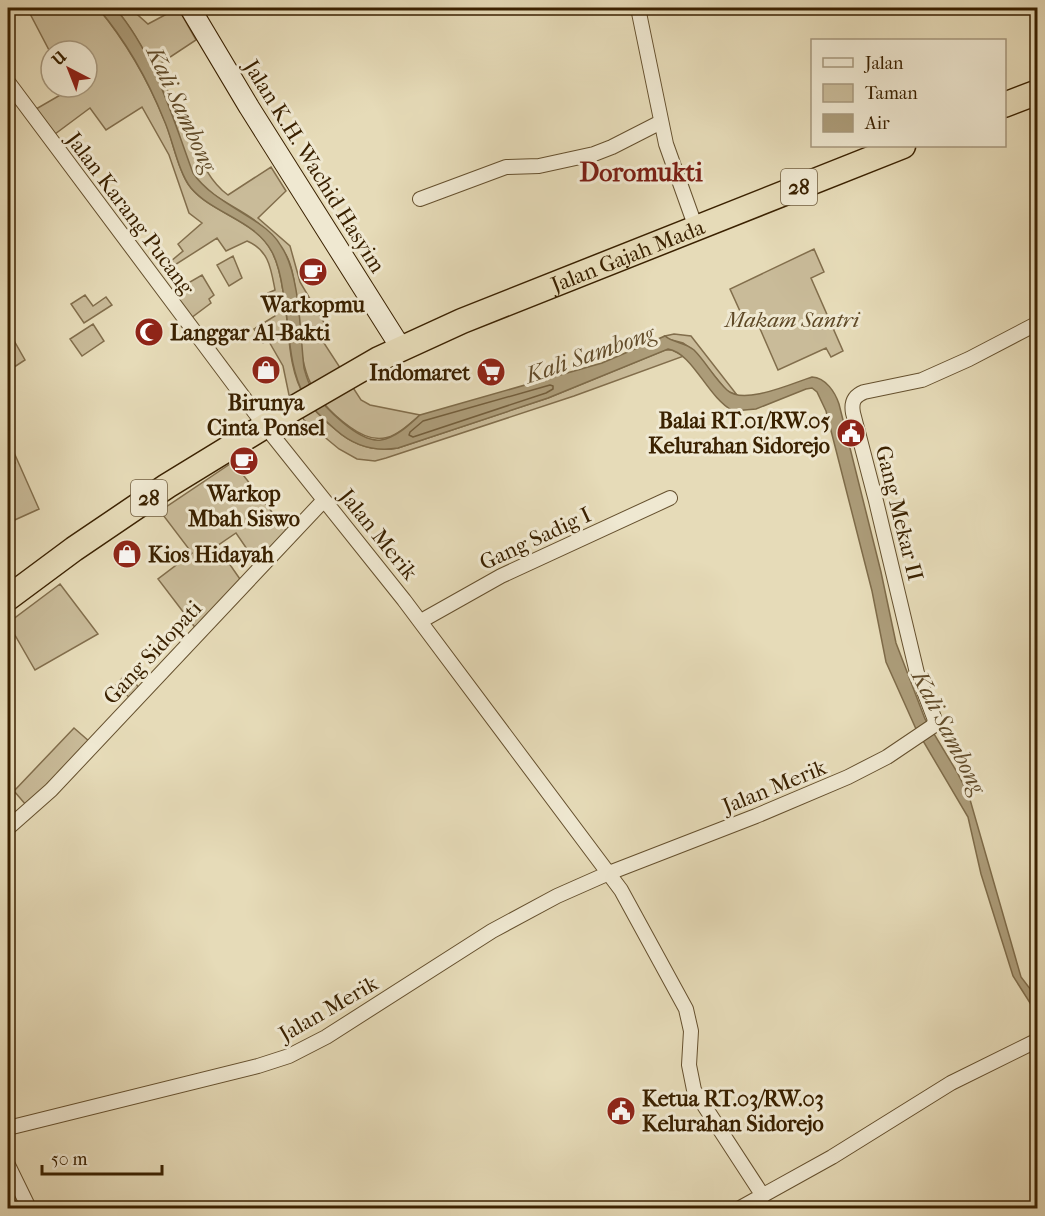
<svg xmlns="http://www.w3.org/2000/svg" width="1045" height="1216" font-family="'IM FELL French Canon',serif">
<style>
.green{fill:#c9bb99;stroke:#826e4c;stroke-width:1.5}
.water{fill:#ac9c79;stroke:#7e6b49;stroke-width:1.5}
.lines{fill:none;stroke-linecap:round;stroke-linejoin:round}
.shore{stroke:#735e3c;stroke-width:1.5}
.street-casing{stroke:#65502e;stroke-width:16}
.secondary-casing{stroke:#3a2100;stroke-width:22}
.highway-casing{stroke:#3a2100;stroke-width:27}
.street{stroke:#efe8d1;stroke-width:14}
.secondary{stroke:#efe8d1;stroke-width:20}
.highway{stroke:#e6dbb8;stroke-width:24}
.labels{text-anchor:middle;stroke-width:6;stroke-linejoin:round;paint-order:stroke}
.shield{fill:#efe8d1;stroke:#705d3f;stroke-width:1.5}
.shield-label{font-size:21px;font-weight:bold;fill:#3a2100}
.street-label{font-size:22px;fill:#3a2100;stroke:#efe8d1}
.poi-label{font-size:22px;font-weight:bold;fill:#3a2100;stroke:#efe8d1}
.park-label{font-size:22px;font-style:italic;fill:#5e4826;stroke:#efe8d1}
.water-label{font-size:24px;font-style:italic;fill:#624c2a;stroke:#efe8d1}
.quarter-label{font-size:26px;font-weight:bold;fill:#7a1f14;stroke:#efe8d1}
</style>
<rect width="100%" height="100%" fill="#e6dbb8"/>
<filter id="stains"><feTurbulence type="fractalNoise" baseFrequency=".00333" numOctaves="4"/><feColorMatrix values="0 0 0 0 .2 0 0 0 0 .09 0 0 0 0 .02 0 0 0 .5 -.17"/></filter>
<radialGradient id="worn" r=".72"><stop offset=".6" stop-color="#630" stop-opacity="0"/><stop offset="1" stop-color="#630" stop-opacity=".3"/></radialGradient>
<path class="green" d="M27,8H98C127,43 149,82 166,124C173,142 178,169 188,184C209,214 255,218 272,252C278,263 281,278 283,291C290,325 286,366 305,397C313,410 324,420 336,430C354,446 374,452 398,448L548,398L665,350H672L684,356L574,396L386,458L375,461L357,459L339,449L304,420L289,395L283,366L268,340L263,343L254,329L275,316L268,293L275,290C271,269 269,250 247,241L226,251L217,238L167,270L164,267L183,251L178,244L202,223L189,213L169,155L142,107L106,130L90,108L55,134L36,109L74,87H87V51H60L57,46L49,50Z
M115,8H130L148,24L178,8L196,40L155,67C166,86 175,105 184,125C196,149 206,179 228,195L271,167L286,191L258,218L290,246L300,282L329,331L320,337L361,400L370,405L420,415C395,437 380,449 350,427C298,390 302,357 296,299C295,285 293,267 286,255C280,246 271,234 263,227C243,208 209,199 194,175C184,159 180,137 174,120C161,83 140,37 115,8Z
M814,249L824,272L811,278L843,351L831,357L826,348L778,370L754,315L744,320L730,289Z
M233,256L242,278L229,286L217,265Z
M202,275L214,295L209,299L211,303L191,318L171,293Z
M85,295L93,306L106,297L112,305L84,323L71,304Z
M93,324L104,341L82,356L70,339Z
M8,330L25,360L8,371Z
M674,334L691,336L737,395L727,391L693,350L683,343L668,339L665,336Z
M8,439L39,509L8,523V466L15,463L8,446Z
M233,462L289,534L258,565L236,533L217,546L242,582L197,630L158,579L192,553L160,511Z
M60,584L98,634L35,670L8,623Z
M127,673L140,689L131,699L116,685Z
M74,728L90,742L26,805L14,791Z"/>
<path class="water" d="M98,8H115C154,53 172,116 193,173C208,195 236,208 258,223C267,229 276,237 281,246C300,273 300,334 304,368C306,375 308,383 312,389C324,407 359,443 381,440C396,438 410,424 420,415L602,363L665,336C673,343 685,342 694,350C706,362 714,378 727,390C743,406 793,383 812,377C826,378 835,392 839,404L881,572L896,643L925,719L957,772L969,796L1021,977L1037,998V1014L1013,976L981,874L968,817L916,729L886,662L872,591L826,411L817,392L812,388L806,389L756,409L733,411C707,397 693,353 668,349L548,398L398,448C374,452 354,446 336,430C324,420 313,410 305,397C287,365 290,325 283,291C281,278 278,263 272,252C255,220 213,214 191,188C178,172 173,140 164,120C148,80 126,41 98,8Z"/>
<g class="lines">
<path class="shore" d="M550,385L553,386V389L546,393L413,437L409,435L410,432L423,421Z"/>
<g class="street-casing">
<path id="street" d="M638,8L666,144L696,228
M8,82L265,426L404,600L621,890L686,1009L691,1031L689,1065L694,1090L763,1196
M420,199L506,167L539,166L594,154L612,147L661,122
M421,621L501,576L670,498
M8,828L51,790L324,500
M8,1128L258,1066L289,1056L326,1037L492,931L557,896L609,873L756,816L848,777L887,757L933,726L935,720L917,673L876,501L853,413C851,402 854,396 864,392L922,380L969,359L1038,323
M8,1165L29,1208
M740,1208L832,1157L951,1083L1038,1040"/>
</g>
<g class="secondary-casing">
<path id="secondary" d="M190,8L249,107L401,348"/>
</g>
<g class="highway-casing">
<g id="highway">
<path d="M1004,105L1038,92"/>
<path id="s1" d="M8,598L74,549L167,486L296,407L379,359L462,321L903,146"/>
</g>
</g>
<use href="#street" class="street"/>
<use href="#secondary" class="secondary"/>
<use href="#highway" class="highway"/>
</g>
<defs>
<g id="cafe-disc" transform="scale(1.5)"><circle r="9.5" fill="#8f2418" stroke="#efe8d1"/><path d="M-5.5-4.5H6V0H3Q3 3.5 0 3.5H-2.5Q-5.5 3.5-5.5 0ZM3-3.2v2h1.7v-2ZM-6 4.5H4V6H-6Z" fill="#fff"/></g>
<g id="mosque-disc" transform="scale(1.5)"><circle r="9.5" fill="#8f2418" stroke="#efe8d1"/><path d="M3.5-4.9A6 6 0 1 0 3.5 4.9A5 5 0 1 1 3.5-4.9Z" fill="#fff"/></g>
<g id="shop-disc" transform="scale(1.5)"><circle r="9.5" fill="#8f2418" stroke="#efe8d1"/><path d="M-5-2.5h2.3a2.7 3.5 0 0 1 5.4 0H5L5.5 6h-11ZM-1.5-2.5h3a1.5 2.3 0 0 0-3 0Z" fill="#fff"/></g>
<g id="supermarket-disc" transform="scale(1.5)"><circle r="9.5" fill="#8f2418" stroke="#efe8d1"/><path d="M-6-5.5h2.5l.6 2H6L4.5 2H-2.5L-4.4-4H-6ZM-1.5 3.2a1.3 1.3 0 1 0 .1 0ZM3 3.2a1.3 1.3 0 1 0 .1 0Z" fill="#fff"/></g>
<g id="civic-disc" transform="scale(1.5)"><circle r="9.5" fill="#8f2418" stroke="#efe8d1"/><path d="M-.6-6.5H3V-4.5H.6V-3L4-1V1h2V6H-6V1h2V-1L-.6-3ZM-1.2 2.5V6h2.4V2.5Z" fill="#fff"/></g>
</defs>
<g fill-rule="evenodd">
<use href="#cafe-disc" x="313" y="272"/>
<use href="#mosque-disc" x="149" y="332"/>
<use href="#shop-disc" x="266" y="370"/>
<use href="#supermarket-disc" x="491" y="372"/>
<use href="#civic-disc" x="851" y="433"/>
<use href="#cafe-disc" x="244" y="461"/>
<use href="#shop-disc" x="127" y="554"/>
<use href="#civic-disc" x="621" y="1111"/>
</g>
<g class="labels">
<g class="shield">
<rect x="781" y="169" width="36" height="36" rx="4.5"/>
<rect x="131" y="480" width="36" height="36" rx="4.5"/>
</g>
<g class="shield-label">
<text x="799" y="194">28</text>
<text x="149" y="505">28</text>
</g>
<g class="street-label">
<text transform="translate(315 166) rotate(58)" y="8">Jalan K.H. Wachid Hasyim</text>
<text transform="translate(131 213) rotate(53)" y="8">Jalan Karang Pucang</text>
<text dy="8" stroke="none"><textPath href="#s1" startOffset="711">Jalan Gajah Mada</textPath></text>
<text transform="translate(900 513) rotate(76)" y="8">Gang Mekar II</text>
<text transform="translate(379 534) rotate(51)" y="8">Jalan Merik</text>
<text transform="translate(535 538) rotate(-25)" y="8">Gang Sadig I</text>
<text transform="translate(152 652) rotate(-47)" y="8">Gang Sidopati</text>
<text transform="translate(774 786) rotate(-22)" y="8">Jalan Merik</text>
<text transform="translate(328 1008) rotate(-30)" y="8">Jalan Merik</text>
</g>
<g class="poi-label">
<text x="313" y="312">Warkopmu</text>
<text x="170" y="340" text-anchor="start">Langgar Al-Bakti</text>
<text x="470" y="380" text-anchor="end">Indomaret</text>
<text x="266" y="410">Birunya<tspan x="266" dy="25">Cinta Ponsel</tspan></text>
<text x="830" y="428" text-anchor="end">Balai RT.01/RW.05<tspan x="830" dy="25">Kelurahan Sidorejo</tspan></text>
<text x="244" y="501">Warkop<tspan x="244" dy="25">Mbah Siswo</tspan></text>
<text x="148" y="562" text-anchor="start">Kios Hidayah</text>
<text x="642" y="1106" text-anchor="start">Ketua RT.03/RW.03<tspan x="642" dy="25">Kelurahan Sidorejo</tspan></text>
</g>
<g class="park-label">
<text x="792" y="327">Makam Santri</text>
</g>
<g class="water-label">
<text transform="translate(182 109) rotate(65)" y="8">Kali Sambong</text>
<text transform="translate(590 354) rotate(-19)" y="8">Kali Sambong</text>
<text transform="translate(949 732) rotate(63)" y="8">Kali Sambong</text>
</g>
<g class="quarter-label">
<text x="641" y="181">Doromukti</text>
</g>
</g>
<rect width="1045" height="1216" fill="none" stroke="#e6dbb8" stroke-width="30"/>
<rect x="9" y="9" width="1027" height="1198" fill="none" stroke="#3a2100" stroke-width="3"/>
<rect x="15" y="15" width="1015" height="1186" fill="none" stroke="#3a2100" stroke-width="1.5"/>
<rect x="811" y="39" width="195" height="108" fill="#efe8d1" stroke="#a7987d" stroke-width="1.5"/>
<rect x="823" y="58" width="30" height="9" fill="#efe8d1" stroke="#a7987d" stroke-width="1.5"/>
<text x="865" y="69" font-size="18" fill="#3a2100">Jalan</text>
<rect x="823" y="84" width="30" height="18" fill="#c9bb99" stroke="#a7987d" stroke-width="1.5"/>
<text x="865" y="99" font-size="18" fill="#3a2100">Taman</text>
<rect x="823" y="114" width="30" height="18" fill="#ac9c79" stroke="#a7987d" stroke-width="1.5"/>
<text x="865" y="129" font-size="18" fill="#3a2100">Air</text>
<g transform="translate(69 69) rotate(318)"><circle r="28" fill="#efe8d1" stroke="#a7987d" stroke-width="1.5"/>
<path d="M0-4.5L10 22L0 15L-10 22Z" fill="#8f2418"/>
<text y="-9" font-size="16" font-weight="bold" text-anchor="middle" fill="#3a2100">U</text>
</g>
<path d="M42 1165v9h120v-9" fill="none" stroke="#3a2100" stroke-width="3"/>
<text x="51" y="1165" font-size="18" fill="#3a2100" stroke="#efe8d1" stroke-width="4.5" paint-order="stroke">50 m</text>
<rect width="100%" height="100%" filter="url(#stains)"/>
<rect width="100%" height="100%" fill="url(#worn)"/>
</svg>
